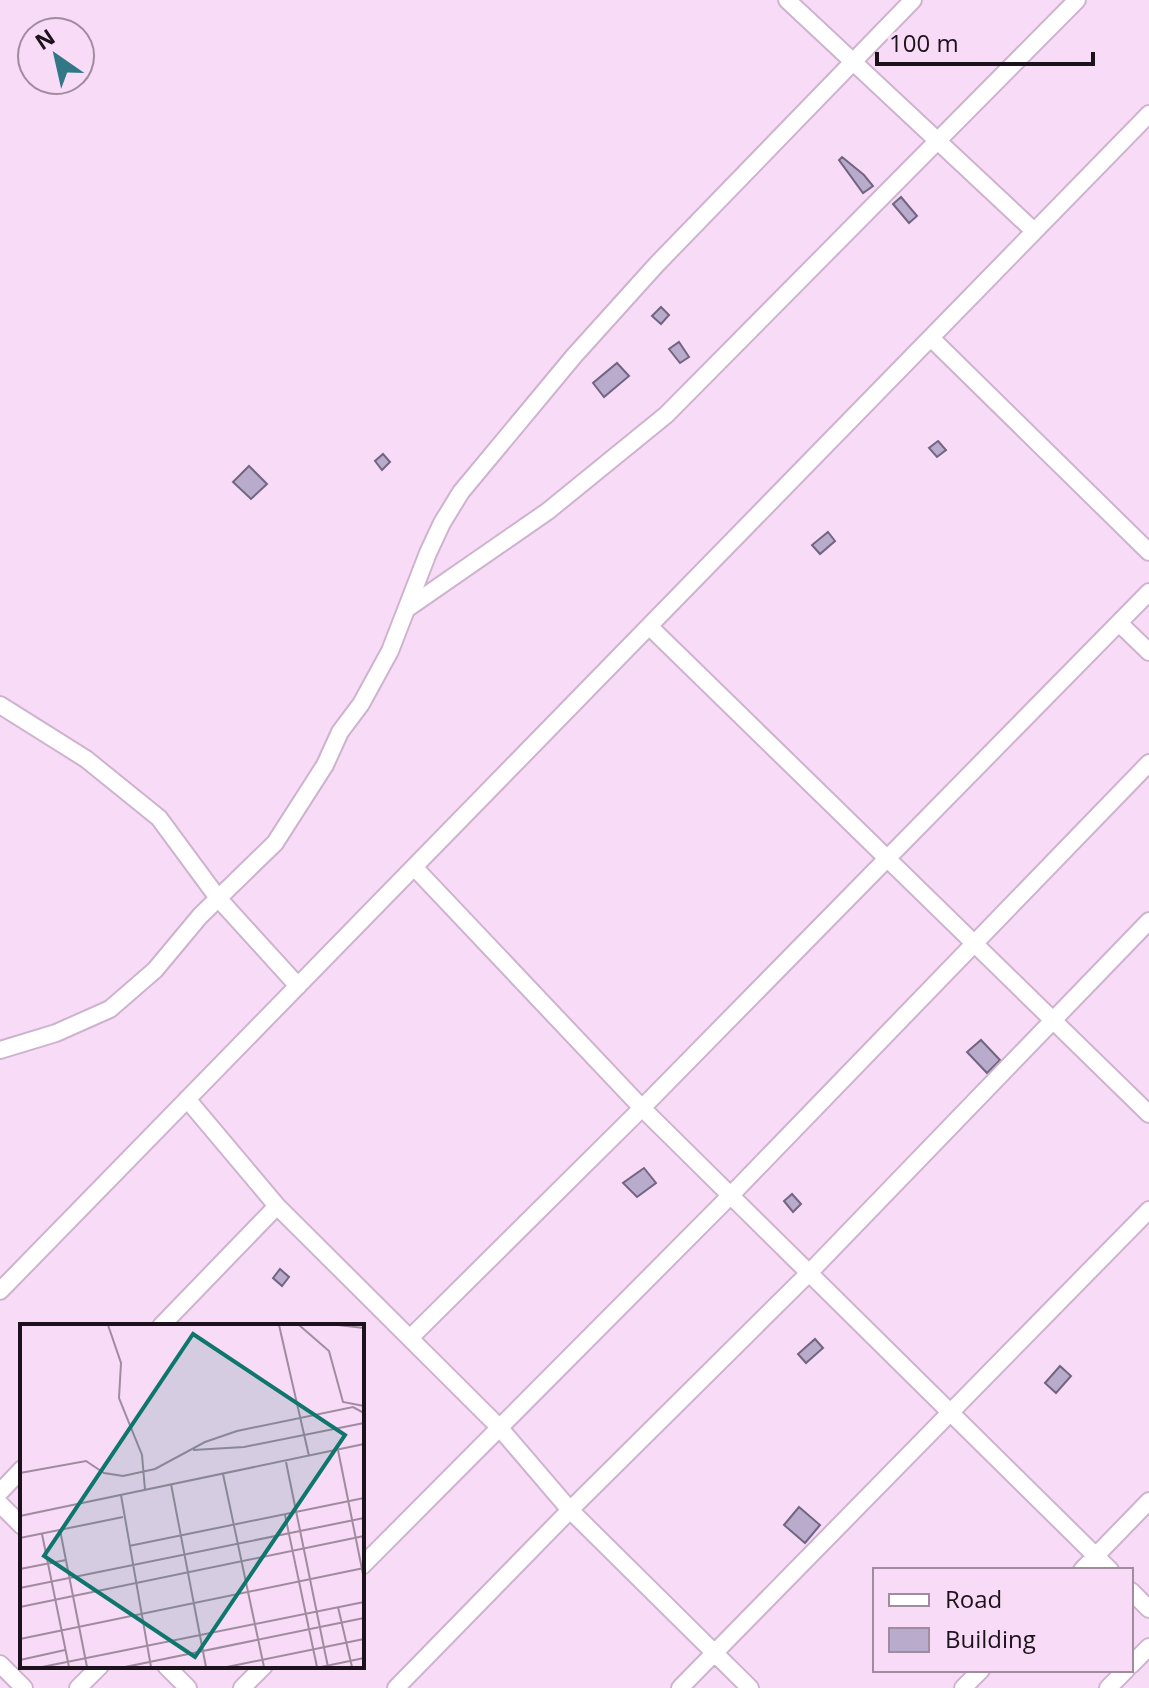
<svg xmlns="http://www.w3.org/2000/svg" width="1149" height="1688" font-family="'Open Sans',sans-serif">
<style>
.building{fill:#b9abcc;stroke:#716582;stroke-width:2}
.lines{fill:none;stroke-linecap:round;stroke-linejoin:round}
.minor-casing{stroke:#ceb3ce;stroke-width:20}
.minor{stroke:#fff;stroke-width:16}
.inset-road{fill:none;stroke:#a08b9f;stroke-width:2}
.view{fill:#0f766e;fill-opacity:0.15;stroke:#0f766e;stroke-width:4}
.inset-edge{fill:none;stroke:#1c121c;stroke-width:4}
</style>
<rect width="100%" height="100%" fill="#f8dbf7"/>
<path class="building" d="M 842,157 L 864,175 L 873,186 L 863,193 L 839,160 Z
M 901,197 L 917,216 L 909,223 L 893,204 Z
M 661,307 L 669,315 L 661,324 L 652,316 Z
M 679,342 L 689,357 L 680,363 L 669,349 Z
M 617,363 L 629,376 L 604,397 L 593,383 Z
M 938,441 L 946,450 L 937,457 L 929,448 Z
M 383,454 L 390,462 L 382,470 L 375,461 Z
M 249,466 L 267,484 L 251,499 L 233,482 Z
M 828,532 L 835,541 L 820,554 L 812,545 Z
M 981,1040 L 1000,1060 L 987,1073 L 967,1052 Z
M 644,1168 L 656,1183 L 637,1197 L 623,1183 Z
M 792,1194 L 801,1204 L 793,1212 L 784,1201 Z
M 280,1269 L 289,1277 L 282,1286 L 273,1278 Z
M 815,1339 L 823,1348 L 806,1363 L 798,1354 Z
M 1060,1366 L 1071,1376 L 1056,1393 L 1045,1383 Z
M 799,1507 L 820,1525 L 805,1543 L 784,1525 Z"/>
<g class="lines">
<defs>
<path id="minor" d="M 787,0 L 1034,231
M 931,338 L 1149,552
M 408,608 L 548,511 L 666,415 L 1077,0
M 1119,623 L 1149,652
M 650,627 L 1149,1114
M 0,705 L 86,759 L 159,818 L 218,898 L 298,986
M 414,867 L 642,1108 L 1110,1570
M 0,1050 L 56,1033 L 110,1009 L 155,970 L 200,916 L 275,843 L 325,765 L 340,732 L 361,704 L 390,651 L 428,553 L 442,523 L 461,492 L 574,356 L 657,264 L 913,0
M 187,1099 L 277,1206 L 499,1427 L 570,1510 L 750,1688
M 0,1291 L 1149,114
M 161,1326 L 277,1206
M 410,1338 L 642,1108 L 1149,592
M 0,1492 L 22,1469
M 0,1504 L 22,1526
M 362,1566 L 730,1196 L 1149,763
M 1082,1570 L 1149,1501
M 1131,1591 L 1149,1609
M 0,1664 L 24,1688
M 1131,1665 L 1149,1647
M 166,1666 L 188,1688
M 78,1688 L 100,1666
M 242,1688 L 264,1666
M 396,1688 L 570,1510 L 809,1273 L 1149,921
M 680,1688 L 1149,1210
M 963,1688 L 981,1670
M 1108,1688 L 1126,1670"/>
</defs>
<use href="#minor" class="minor-casing"/>
<use href="#minor" class="minor"/>
</g>
<g transform="translate(20 1324)">
<rect width="344" height="344" fill="#f8dbf7"/>
<path class="inset-road" d="M 88,1 L 101,39 L 99,74 L 122,131 L 125,166M 259,1 L 289,132M 279,1 L 309,27 L 323,78 L 344,82M 318,1 L 344,4M 173,126 L 224,123 L 344,99M 318,126 L 344,255M 266,138 L 308,343M 0,149 L 66,137 L 84,149 L 103,152 L 135,145 L 185,118 L 217,107 L 333,83 L 344,89M 203,150 L 244,343M 151,160 L 186,343M 101,171 L 131,343M 265,191 L 297,343M 0,192 L 344,120M 40,206 L 67,343M 22,210 L 49,343M 0,214 L 103,193M 109,222 L 344,174M 0,245 L 46,236M 0,264 L 344,194M 0,283 L 344,212M 318,283 L 332,343M 0,315 L 344,244M 0,336 L 45,326M 22,343 L 344,278M 105,343 L 344,294M 207,343 L 344,315M 301,343 L 344,334"/>
<path class="view" d="M 173,10 L 325,111 L 175,333 L 24,232 Z"/>
<rect width="344" height="344" class="inset-edge"/>
</g>
<rect x="873" y="1568" width="260" height="104" fill="#f8dbf7" stroke="#a08b9f" stroke-width="2"/>
<rect x="889" y="1594" width="40" height="12" fill="#ffffff" stroke="#a08b9f" stroke-width="2"/>
<text x="945" y="1608" font-size="24" fill="#1c121c">Road</text>
<rect x="889" y="1628" width="40" height="24" fill="#b9abcc" stroke="#a08b9f" stroke-width="2"/>
<text x="945" y="1648" font-size="24" fill="#1c121c">Building</text>
<g transform="translate(56 56) rotate(326)"><circle r="38" fill="#f8dbf7" stroke="#a08b9f" stroke-width="2"/>
<path d="M0-6L14 30L0 20L-14 30Z" fill="#327786"/>
<text y="-12" font-size="22" font-weight="bold" text-anchor="middle" fill="#1c121c">N</text>
</g>
<path d="M877 52v12h216v-12" fill="none" stroke="#1c121c" stroke-width="4"/>
<text x="889" y="52" font-size="24" fill="#1c121c" stroke="#f8dbf7" stroke-width="6" paint-order="stroke">100 m</text>
</svg>
